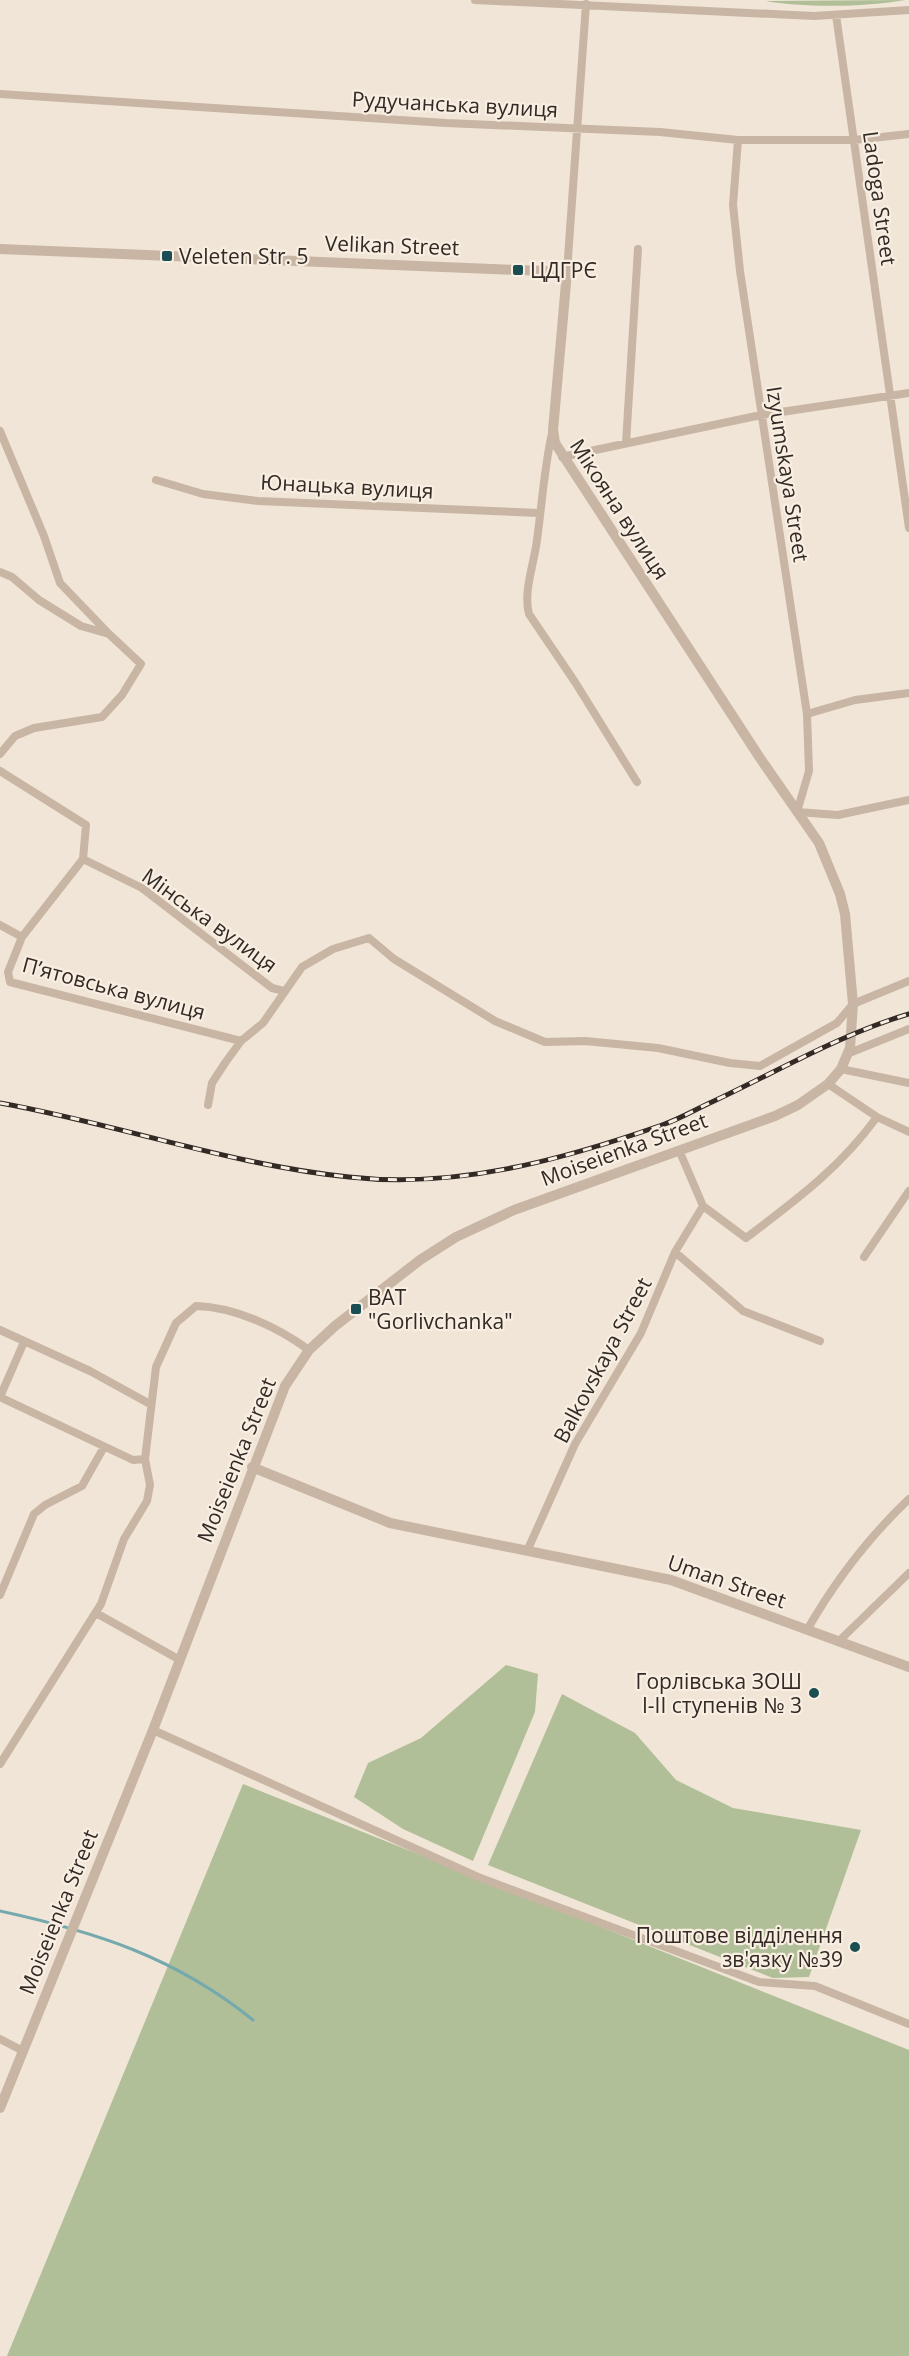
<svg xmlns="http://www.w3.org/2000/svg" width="909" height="2356" font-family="'Open Sans',sans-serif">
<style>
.green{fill:#b0bf97}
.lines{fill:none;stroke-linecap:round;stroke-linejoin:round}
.stream{stroke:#75a9ad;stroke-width:3}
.minor{stroke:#c8b5a3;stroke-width:8}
.tertiary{stroke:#c8b5a3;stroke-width:10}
.rail-casing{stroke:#332925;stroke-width:5}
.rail{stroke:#f8efe2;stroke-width:3;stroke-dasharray:9;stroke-linecap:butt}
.poi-dot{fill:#1b4e53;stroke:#f8efe2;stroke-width:2}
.labels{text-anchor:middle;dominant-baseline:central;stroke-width:4.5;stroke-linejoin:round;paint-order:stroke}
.street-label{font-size:21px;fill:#332925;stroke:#f8efe2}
.poi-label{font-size:21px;fill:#332925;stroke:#f8efe2;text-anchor:start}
</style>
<rect width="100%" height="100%" fill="#f0e5d6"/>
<path class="green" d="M 905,0 C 868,7 803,8 766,1 Z
M 506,1665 L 538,1674 L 535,1712 L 473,1861 L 403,1829 L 354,1797 L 368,1763 L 421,1738 Z
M 562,1694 L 635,1733 L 676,1780 L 733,1808 L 861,1830 L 809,1977 L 773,1978 L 488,1865 Z
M 243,1784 L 909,2050 L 909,2356 L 7,2356 Z"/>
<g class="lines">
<path class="stream" d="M 0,1911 C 96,1932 175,1957 253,2020"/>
<path class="minor" d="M 475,0 L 814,16 L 909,10
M 836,15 L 909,528
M 0,94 L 446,123 L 660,132 L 738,140 L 854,140 L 909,134
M 738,140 L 733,205 L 740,271 L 807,714 L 809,771 L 797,812 L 838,815 L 909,800
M 567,272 L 586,4
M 0,431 L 44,536 L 60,583 L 108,633
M 552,433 C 544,469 542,504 537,540 C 534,564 523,592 529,614 L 575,682 L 637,782
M 626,443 L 638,249
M 562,457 L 761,415 L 909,393
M 156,480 L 203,494 L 258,501 L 540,513
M 0,572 L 12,577 L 39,600 L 81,626 L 109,634 L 141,664 L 122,695 L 102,717 L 34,728 L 15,736 L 0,754
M 807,714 L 855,700 L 909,693
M 0,771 L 86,825 L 83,859 L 22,937 L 8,972 L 10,982 L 241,1041
M 83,859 L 142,888 L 272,988 L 284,991
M 0,925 L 22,937
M 847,1054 L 909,1029
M 841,1069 L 909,1083
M 828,1084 L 877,1117 L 909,1132
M 208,1105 L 212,1083 L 225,1063 L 241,1041 L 263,1023 L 302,967 L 333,949 L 369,938 L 394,959 L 495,1021 L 545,1042 L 585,1041 L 658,1048 L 730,1063 L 760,1066 L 837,1023 L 853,1004 L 909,981
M 679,1150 L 703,1206
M 675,1252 L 743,1311 L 820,1341
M 864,1257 L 909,1191
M 0,1330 L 90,1371 L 150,1404
M 0,1397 L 133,1460 L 145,1459
M 0,1397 L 24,1342
M 528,1549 L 575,1444 L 641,1333 L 675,1252 L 703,1206 L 746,1238 C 796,1200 839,1169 877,1117
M 0,1595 L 34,1514 L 45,1505 L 82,1486 L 104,1447
M 96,1613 L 180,1660
M 807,1630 C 834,1583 870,1536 909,1499
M 838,1642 L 909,1573
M 153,1730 L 478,1877 L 759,1982 L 815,1986 L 909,2024
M 0,1764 L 101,1604 L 124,1539 L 147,1501 L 150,1485 L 145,1459 L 156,1367 L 176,1323 L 196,1306 C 235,1307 277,1327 309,1350
M 0,2039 L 23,2051"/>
<path class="tertiary" d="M 0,249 L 567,272 L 553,430 L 555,443 L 760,758 L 819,843 L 840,894 L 845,914 L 853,1004 L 850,1048 L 841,1069 L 828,1084 L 798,1105 L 775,1116 L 514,1210 L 456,1237 L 420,1260 L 335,1326 L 309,1350 L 285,1386 L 153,1730 L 0,2108
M 252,1467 L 390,1523 L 671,1580 L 909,1667"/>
<defs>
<path id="rail" d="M 0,1103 C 117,1124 231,1165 349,1177 C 456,1189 562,1160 662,1125 C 680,1119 696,1109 714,1101 C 778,1071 841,1034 909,1014"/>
</defs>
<use href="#rail" class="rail-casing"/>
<use href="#rail" class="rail"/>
</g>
<g class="poi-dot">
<rect x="161" y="250" width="12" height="12" rx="3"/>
<rect x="512" y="264" width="12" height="12" rx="3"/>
<rect x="350" y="1303" width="12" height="12" rx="3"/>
<circle cx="814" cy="1693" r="6"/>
<circle cx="855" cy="1947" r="6"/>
</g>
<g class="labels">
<g class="street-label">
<text transform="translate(455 104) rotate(3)">Рудучанська вулиця</text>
<text transform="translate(880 198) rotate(82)">Ladoga Street</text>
<text transform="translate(392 245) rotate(2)">Velikan Street</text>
<text transform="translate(788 474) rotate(81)">Izyumskaya Street</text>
<text transform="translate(347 486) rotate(3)">Юнацька вулиця</text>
<text transform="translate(620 509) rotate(57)">Мікояна вулиця</text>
<text transform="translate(210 920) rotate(36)">Мінська вулиця</text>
<text transform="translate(114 988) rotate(15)">П’ятовська вулиця</text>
<text transform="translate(624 1149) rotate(-20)">Moiseienka Street</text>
<text transform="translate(602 1360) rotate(-62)">Balkovskaya Street</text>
<text transform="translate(236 1460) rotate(-68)">Moiseienka Street</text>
<text transform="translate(727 1581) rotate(19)">Uman Street</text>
<text transform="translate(58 1912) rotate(-68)">Moiseienka Street</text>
</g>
<g class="poi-label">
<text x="179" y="256">Veleten Str. 5</text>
<text x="530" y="270">ЦДГРЄ</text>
<text x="368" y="1297">BAT<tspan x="368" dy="24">"Gorlivchanka"</tspan></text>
<text x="802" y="1681" text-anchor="end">Горлівська ЗОШ<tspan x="802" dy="24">І-ІІ ступенів № 3</tspan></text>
<text x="843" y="1935" text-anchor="end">Поштове відділення<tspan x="843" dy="24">зв'язку №39</tspan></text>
</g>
</g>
</svg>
